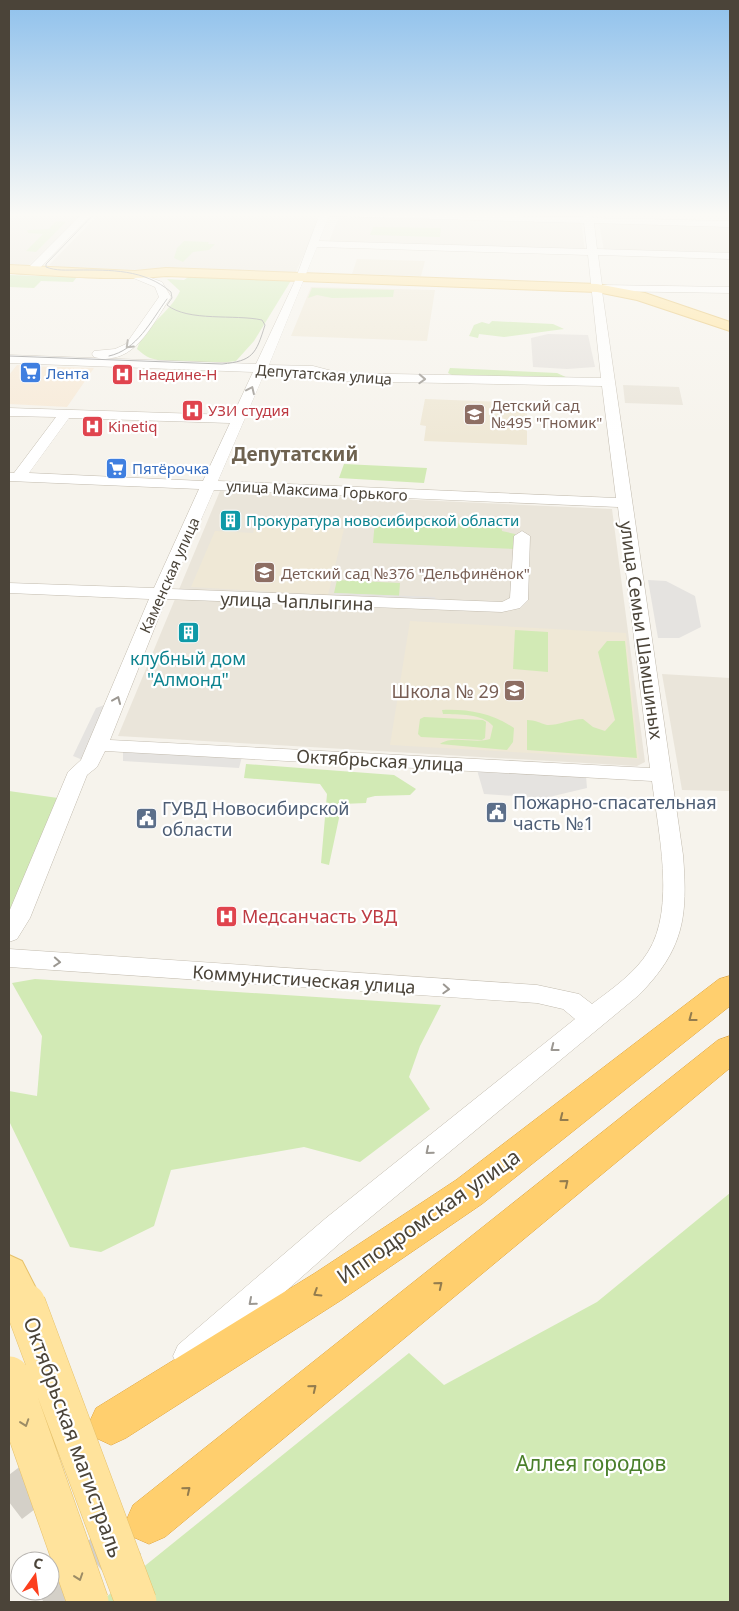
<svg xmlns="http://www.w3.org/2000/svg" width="739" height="1611" font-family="'Noto Sans',sans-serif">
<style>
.residential{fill:#eae5da}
.commercial{fill:#f7ead8}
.industrial{fill:#e6e2dd}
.education{fill:#efe8d6}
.green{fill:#d2eab5}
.parking{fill:#e5e3e0}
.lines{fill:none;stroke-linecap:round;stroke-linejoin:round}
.highway-tunnel{stroke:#d4d0c8;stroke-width:43;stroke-dasharray:43 22;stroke-linecap:butt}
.minor-casing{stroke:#c2bbae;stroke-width:1}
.major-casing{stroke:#e6c16a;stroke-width:2}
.highway-casing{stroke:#e0a43c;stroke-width:1}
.minor{fill:#fff;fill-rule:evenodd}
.major{fill:#ffe39c;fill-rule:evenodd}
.highway{fill:#ffcf6e;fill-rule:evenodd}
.tram{stroke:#9a9a9a;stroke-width:1}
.major-bridge-casing{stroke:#e6c16a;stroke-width:42;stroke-linecap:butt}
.major-bridge{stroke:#ffe39c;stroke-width:41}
.oneway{stroke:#9c9892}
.oneway2{stroke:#937c4e}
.oneway3{stroke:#9c8c66}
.labels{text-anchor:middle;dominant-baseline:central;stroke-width:4.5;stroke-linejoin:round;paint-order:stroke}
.far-shop-label{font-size:15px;fill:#366cbe;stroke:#fff;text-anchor:start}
.far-health-label{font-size:15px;fill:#be3a42;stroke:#fff;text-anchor:start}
.far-street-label{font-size:15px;fill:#4b4439;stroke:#fff}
.far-education-label{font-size:15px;fill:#785e54;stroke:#fff;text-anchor:start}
.far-culture-label{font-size:15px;fill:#0d838f;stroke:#fff;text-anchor:start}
.street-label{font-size:18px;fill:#4b4439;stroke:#fff}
.culture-label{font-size:18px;fill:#0d838f;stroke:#fff}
.education-label{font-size:18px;fill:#785e54;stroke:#fff;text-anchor:end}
.service-label{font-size:18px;fill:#4e5e75;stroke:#fff;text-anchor:start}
.health-label{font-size:18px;fill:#be3a42;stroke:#fff;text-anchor:start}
.far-district-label{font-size:19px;font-weight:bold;fill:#6e6250;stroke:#fff}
.near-street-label{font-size:21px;fill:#4b4439;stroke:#fff}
.near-park-label{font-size:21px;fill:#4a7f2a;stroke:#fff}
</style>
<rect width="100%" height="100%" fill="#f6f3ec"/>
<path class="residential" d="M 9,213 L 82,213 L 29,265 L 19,267 L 9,266 Z
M 100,213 L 267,213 L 322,214 L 295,274 L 161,268 L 150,270 L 59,268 L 49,265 Z
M 374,213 L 581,213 L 582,218 L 576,218 Z
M 340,214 L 581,221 L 585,251 L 328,244 Z
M 599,222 L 730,226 L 730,255 L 604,251 Z
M 623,385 L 679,387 L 683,405 L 625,403 Z
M 220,491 L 612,509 L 645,762 L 637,766 L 118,736 Z
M 662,674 L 730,678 L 730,791 L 682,790 Z"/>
<path class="commercial" d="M 17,365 L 26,366 L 94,368 L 67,407 L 9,404 L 9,375 Z"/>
<path class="industrial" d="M 548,334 L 588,335 L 595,367 L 567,369 L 533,367 L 531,338 Z"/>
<path class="education" d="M 357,259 L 425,261 L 421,276 L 352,274 Z
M 311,287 L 435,290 L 427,341 L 291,336 Z
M 425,399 L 527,403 L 527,445 L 424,441 L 426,426 L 420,425 Z
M 256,524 L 344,529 L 328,595 L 191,587 L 215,531 L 253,533 Z
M 410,621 L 626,633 L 639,759 L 390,745 Z"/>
<path class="green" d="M 56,221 L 66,222 L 36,252 L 26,251 L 43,234 L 28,233 L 27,230 L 49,229 Z
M 373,227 L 441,228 L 440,237 L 370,235 Z
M 184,241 L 209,242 L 208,244 L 215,244 L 209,250 L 193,252 L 183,262 L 174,258 L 177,248 Z
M 9,275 L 77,277 L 73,282 L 41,281 L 34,288 L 9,287 Z
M 190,276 L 292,279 L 254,341 L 236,361 C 213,364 171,365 150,358 C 145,356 141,352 137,349 C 145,325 170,313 180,291 L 167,279 L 184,280 Z
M 312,288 L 394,290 L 393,297 L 332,298 L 317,295 L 308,298 Z
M 492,321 L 553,324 L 564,329 L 504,337 L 479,334 L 478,338 L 469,336 L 474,325 L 482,322 L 489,324 Z
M 450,368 L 557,373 L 568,378 L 452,375 L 448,373 Z
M 344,464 L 427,468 L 424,483 L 339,478 Z
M 375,520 L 501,525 L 502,531 L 515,534 L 515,549 L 373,543 Z
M 337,580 L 400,583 L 399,596 L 334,593 Z
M 515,630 L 548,632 L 548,672 L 513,669 Z
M 607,641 L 625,641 L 637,758 L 527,750 L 527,720 C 535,720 540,723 547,725 C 555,726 572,719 583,719 L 593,727 L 605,731 L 615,720 L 598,652 Z
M 442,710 C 469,709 491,713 514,728 L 513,742 L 507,750 L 440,744 C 452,735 475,744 490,739 L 493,726 C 482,713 459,715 443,714 Z
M 424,717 L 483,720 L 486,722 L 485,738 L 482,740 L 421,737 L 418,734 L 420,719 Z
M 246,764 L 394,775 L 416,789 L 410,795 L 375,796 L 367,798 L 366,803 L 342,804 L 329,865 L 321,863 L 327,794 L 320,784 L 244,778 Z
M 9,791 L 58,798 L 23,900 L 9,911 Z
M 35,979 L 441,1005 L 420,1046 L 409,1077 L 430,1109 L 360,1162 L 304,1147 L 171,1170 L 154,1226 L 101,1252 L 70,1247 L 9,1121 L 9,1088 L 9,1091 L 37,1096 L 42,1036 L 12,983 Z
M 730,1193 L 730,1602 L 100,1602 L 409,1353 L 444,1385 L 597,1302 Z"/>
<path class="parking" d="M 648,580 L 666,581 L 695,596 L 701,627 L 679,638 L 658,638 Z
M 334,593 L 435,597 L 436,603 L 333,597 Z
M 116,701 L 90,763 L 73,756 L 96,708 Z
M 123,746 L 243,753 L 239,768 L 123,761 Z
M 477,770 L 586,776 L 587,788 L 545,798 L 484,794 Z"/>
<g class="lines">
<path class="highway-tunnel" d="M 9,1502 L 55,1467
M 44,1602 L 128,1537"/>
<defs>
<path id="minor" d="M 83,213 L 93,213 L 37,271 L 29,271 L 29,267 Z
M 312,213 L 584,217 L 584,213 L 592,213 L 593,218 L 730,221 L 730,227 L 594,223 L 597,249 L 730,253 L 730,259 L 598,255 L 602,285 L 730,287 L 730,293 L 602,291 L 683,855 C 688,917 684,949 639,995 L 348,1236 L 200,1367 L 189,1372 L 178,1367 L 173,1356 L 178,1345 L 326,1218 L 575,1019 L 563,1009 L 537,1003 L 9,967 L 9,949 L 537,985 L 579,994 L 592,1004 C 612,989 635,973 648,952 C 676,908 658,830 652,781 L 105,751 L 97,767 L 87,775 L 30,918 L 17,939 L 9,942 L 9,912 L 68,772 L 81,760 L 149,599 L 9,593 L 9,583 L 154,588 L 199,489 L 9,481 L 9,473 L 14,473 L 56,417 L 9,416 L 9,408 L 233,415 L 253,372 L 9,363 L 9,355 L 256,364 L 294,283 L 319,216 ZM 329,216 L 584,223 L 587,249 L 319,241 ZM 317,247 L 588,255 L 601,378 L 340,373 L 313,366 L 269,365 ZM 265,372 L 311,374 L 340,381 L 602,386 L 616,498 L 218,481 ZM 69,418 L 230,423 L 203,481 L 29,473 ZM 214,490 L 618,507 L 650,768 L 110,740 L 166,599 L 502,612 L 520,608 L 528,600 L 530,536 L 522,531 L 514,536 L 510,598 L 502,602 L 171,589 Z
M 135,272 L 162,282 L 171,297 C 151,325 135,367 94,357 L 92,354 L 94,351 L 115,349 L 126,344 L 159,297 L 155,287 L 131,277 L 130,275 Z"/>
<path id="major" d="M 9,265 L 135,271 L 166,268 L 597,284 L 645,293 L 730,322 L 730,331 L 637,300 L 597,292 L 166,276 C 114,281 61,276 9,273 Z
M 9,1255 L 22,1261 L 44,1304 L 39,1317 L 25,1322 L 11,1317 L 9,1312 Z"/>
<path id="highway" d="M 730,976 L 730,1006 L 482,1204 L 343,1299 L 126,1438 L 111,1445 L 96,1438 L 89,1423 L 96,1408 L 315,1273 L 456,1180 L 719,979 Z
M 730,1036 L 730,1068 L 165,1537 L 149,1544 L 133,1537 L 126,1521 L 133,1505 L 718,1040 Z"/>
</defs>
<use href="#minor" class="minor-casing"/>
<use href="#major" class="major-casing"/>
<use href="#highway" class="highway-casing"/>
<use href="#minor" class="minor"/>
<use href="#major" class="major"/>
<use href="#highway" class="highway"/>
<path class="tram" d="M 9,356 L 222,364 C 253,361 256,354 265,325 L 262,320 C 235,314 188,322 167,305 L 172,298 L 171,292 C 144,269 111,270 77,270 C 67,270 56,271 46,267 L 46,264 L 95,213
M 109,356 C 137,350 151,321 167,299"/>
<defs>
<path id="major-bridge" d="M 25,1304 L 136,1602
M 9,1377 L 88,1602"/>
</defs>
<use href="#major-bridge" class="major-bridge-casing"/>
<use href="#major-bridge" class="major-bridge"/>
</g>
<defs><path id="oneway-chevron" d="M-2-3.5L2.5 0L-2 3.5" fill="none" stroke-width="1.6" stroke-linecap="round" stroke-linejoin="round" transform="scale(1.25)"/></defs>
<g class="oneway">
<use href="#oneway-chevron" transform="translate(129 345) rotate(136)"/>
<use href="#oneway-chevron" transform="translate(422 379) rotate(2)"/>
<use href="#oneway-chevron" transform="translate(251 390) rotate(-65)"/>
<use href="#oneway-chevron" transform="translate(117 700) rotate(-67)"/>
<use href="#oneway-chevron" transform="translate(57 962) rotate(4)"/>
<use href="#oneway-chevron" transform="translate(446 989) rotate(3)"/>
<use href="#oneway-chevron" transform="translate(554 1048) rotate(142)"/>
<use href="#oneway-chevron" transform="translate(429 1151) rotate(140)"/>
<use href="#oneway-chevron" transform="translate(252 1302) rotate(139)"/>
</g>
<g class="oneway2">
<use href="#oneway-chevron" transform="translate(692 1018) rotate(143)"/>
<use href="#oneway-chevron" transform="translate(563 1118) rotate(142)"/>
<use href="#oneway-chevron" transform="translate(565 1183) rotate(-39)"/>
<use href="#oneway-chevron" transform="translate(439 1285) rotate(-39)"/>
<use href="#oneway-chevron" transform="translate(317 1293) rotate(148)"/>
<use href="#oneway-chevron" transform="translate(313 1388) rotate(-39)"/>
<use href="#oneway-chevron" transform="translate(187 1490) rotate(-39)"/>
</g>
<g class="oneway3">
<use href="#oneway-chevron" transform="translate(25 1423) rotate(71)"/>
<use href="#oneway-chevron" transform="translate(79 1577) rotate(71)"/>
</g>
<linearGradient id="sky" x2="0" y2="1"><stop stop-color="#8fc1ec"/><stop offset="0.49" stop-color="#fbfaf6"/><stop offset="1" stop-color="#fbfaf6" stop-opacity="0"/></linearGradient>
<rect width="739" height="438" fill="url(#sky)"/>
<defs>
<symbol id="supermarket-square" viewBox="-11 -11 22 22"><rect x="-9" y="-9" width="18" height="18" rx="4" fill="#3f7fe0" stroke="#fff"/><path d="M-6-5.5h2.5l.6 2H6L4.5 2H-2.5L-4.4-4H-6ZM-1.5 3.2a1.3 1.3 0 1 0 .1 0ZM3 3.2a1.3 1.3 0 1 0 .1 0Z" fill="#fff"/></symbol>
<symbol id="hospital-square" viewBox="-11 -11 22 22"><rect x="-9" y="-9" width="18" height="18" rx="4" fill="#e0444e" stroke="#fff"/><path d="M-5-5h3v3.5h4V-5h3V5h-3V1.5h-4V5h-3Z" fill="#fff"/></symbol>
<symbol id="school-square" viewBox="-11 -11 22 22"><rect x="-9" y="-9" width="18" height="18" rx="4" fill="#8d6e63" stroke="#fff"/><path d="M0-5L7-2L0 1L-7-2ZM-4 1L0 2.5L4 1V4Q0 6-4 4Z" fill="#fff"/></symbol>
<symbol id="building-square" viewBox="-11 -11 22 22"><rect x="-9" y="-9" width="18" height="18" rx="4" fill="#0f9aa8" stroke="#fff"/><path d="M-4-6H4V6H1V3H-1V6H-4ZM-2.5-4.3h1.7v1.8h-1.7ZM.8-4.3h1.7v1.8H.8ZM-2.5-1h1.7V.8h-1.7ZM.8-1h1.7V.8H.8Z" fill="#fff"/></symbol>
<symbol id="civic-square" viewBox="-11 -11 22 22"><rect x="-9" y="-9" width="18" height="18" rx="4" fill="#5c6f8a" stroke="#fff"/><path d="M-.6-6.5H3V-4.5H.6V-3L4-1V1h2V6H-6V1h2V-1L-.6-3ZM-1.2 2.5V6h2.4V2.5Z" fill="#fff"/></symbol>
</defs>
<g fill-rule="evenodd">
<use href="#supermarket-square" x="18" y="360" width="25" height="25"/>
<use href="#hospital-square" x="110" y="362" width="25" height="25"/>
<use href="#hospital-square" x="180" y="398" width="25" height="25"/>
<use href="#school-square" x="462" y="402" width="25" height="25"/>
<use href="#hospital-square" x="80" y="414" width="25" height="25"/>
<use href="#supermarket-square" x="104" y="456" width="25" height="25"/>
<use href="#building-square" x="218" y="508" width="25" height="25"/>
<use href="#school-square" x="252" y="560" width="25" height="25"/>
<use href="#building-square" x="176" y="620" width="25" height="25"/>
<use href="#school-square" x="502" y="678" width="25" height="25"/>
<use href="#civic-square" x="484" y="800" width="25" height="25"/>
<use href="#civic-square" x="134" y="806" width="25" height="25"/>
<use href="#hospital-square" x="214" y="904" width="25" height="25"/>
</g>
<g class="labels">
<g class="far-shop-label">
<text x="46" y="373">Лента</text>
<text x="132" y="468">Пятёрочка</text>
</g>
<g class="far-health-label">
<text x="138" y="374">Наедине-Н</text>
<text x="208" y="410">УЗИ студия</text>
<text x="108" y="426">Kinetiq</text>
</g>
<g class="far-street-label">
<text transform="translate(324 374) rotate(4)">Депутатская улица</text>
<text transform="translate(317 490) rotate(3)">улица Максима Горького</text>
<text transform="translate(169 575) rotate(-66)">Каменская улица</text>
</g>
<g class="far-education-label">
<text x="491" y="405">Детский сад<tspan x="491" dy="17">№495 "Гномик"</tspan></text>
<text x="281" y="573">Детский сад №376 "Дельфинёнок"</text>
</g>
<g class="far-culture-label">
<text x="246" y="520">Прокуратура новосибирской области</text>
</g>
<g class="street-label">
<text transform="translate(297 601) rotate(2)">улица Чаплыгина</text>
<text transform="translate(642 630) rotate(82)">улица Семьи Шамшиных</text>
<text transform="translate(380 760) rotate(3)">Октябрьская улица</text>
<text transform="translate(304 979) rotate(4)">Коммунистическая улица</text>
</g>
<g class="culture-label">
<text x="188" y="658">клубный дом<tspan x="188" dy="21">"Алмонд"</tspan></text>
</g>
<g class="education-label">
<text x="499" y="691">Школа № 29</text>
</g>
<g class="service-label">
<text x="513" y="802">Пожарно-спасательная<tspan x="513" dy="21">часть №1</tspan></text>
<text x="162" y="808">ГУВД Новосибирской<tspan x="162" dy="21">области</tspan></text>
</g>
<g class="health-label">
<text x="242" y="916">Медсанчасть УВД</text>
</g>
<g class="far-district-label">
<text x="295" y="454">Депутатский</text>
</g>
<g class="near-street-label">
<text transform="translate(428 1216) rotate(-35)">Ипподромская улица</text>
<text transform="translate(74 1437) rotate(70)">Октябрьская магистраль</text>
</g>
<g class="near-park-label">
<text x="591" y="1463">Аллея городов</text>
</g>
</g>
<rect width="739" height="1611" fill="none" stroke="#4b4439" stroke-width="20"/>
<g transform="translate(35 1576) rotate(14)"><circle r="24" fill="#ffffff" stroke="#b7b4b0"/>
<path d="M0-4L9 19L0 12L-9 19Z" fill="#fc3f1d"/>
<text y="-8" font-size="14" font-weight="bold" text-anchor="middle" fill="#4b4439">С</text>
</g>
</svg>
